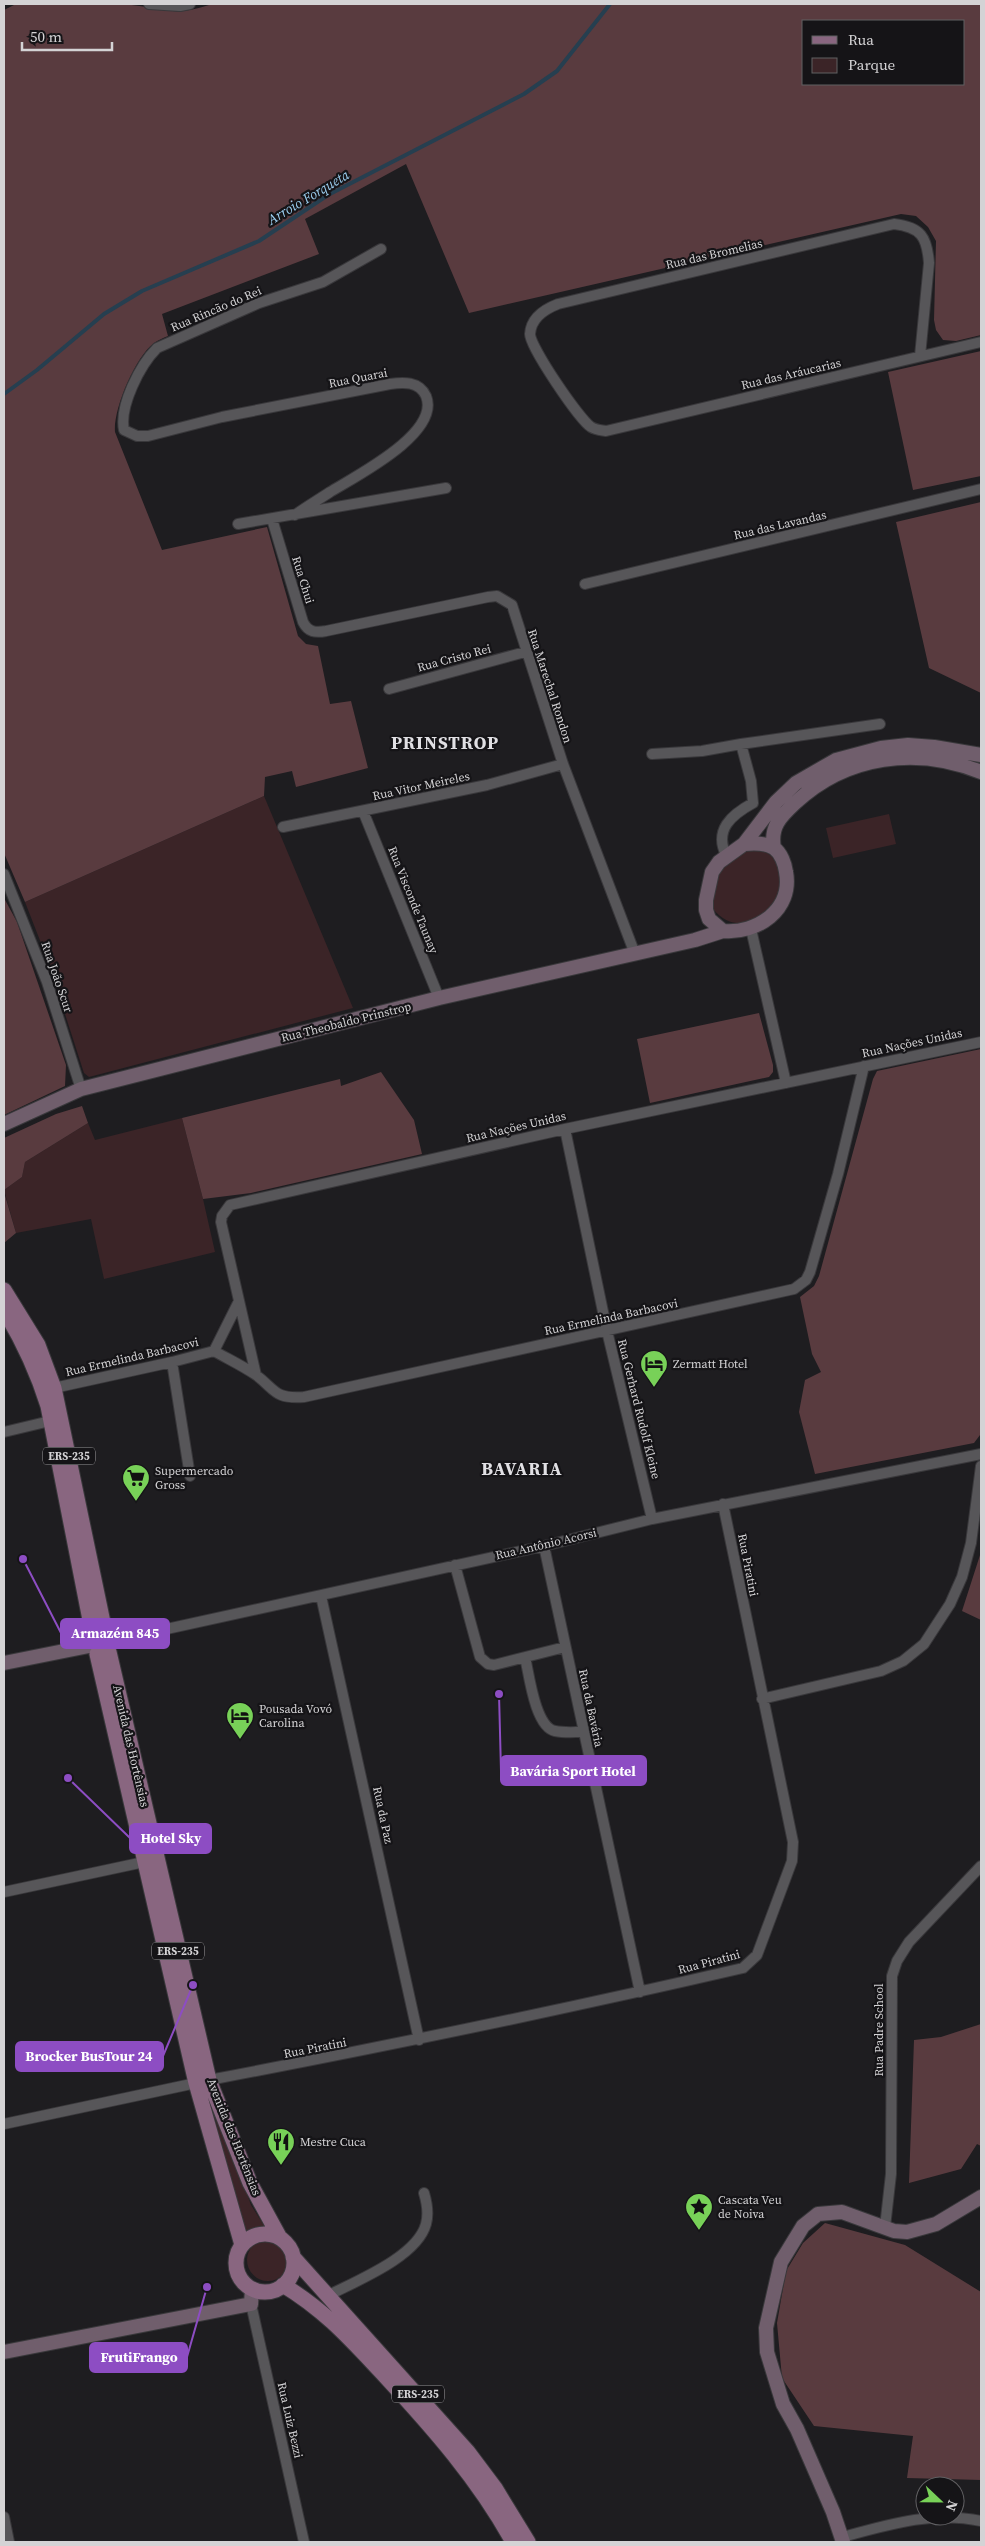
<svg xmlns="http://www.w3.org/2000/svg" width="985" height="2546" font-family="'Source Serif 4',serif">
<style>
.green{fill:#3b2427}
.forest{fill:#593b3f;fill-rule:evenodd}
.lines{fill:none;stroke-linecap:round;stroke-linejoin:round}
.stream{stroke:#263f50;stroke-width:4}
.street-casing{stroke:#39383b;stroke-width:12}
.secondary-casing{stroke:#39383b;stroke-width:16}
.primary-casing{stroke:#39383b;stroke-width:17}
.street{stroke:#575659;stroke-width:10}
.secondary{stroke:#705e6c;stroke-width:14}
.primary{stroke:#896680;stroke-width:15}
.labels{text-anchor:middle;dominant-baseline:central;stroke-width:4.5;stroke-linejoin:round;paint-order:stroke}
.shield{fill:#151417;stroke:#9b9a9c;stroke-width:1}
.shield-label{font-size:11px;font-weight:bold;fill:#d4d3d5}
.street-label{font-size:12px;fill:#d4d3d5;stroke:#151417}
.poi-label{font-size:12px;fill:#d4d3d5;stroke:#151417;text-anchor:start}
.water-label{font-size:14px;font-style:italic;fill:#9ccff1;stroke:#151417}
.district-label{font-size:18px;font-weight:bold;letter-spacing:1px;fill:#e1e0e4;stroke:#151417}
.leader{fill:none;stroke:#8d4dc3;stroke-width:2}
.callout-dot{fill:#8d4dc3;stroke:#151417;stroke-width:2}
.callout{fill:#8d4dc3;stroke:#8d4dc3;stroke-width:2}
.callout-label{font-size:14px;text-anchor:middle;font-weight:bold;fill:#fff}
</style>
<rect width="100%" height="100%" fill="#1e1d20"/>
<path class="green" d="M 264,796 L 353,1008 L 89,1077 L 84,1073 L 48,961 L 25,902 Z
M 889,814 L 896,844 L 833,858 L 826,828 Z
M 759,849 C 816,870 753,957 713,909 L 710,889 L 715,875 L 740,851 Z
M 182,1118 L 203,1199 L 215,1252 L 104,1279 L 91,1219 L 16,1233 L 4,1190 L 22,1177 L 25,1162 L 88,1123 L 95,1140 Z
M 215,2106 L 251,2205 L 265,2227 L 242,2234 L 225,2170 L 213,2107 Z
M247 2260a21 21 0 1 1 42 0a21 21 0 1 1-42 0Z"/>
<path class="forest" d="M 16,4 C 51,4 86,1 121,4 C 159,6 170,19 212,4 L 981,4 L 981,335 L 956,341 L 943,340 L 936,330 L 934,320 L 936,241 L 928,227 L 916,216 L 901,214 L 469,313 L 406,164 L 305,219 L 319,254 L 162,314 L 168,336 C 163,338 158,340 154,343 C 135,357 113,410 115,432 L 162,550 L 267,527 L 298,636 L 306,644 L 318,646 L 330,704 L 351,701 L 368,768 L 296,787 L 292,771 L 265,777 L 264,796 L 25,902 L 4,853 L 4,10 ZM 804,21 L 964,21 L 964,84 L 804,84 Z
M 981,351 L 981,476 L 913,490 L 888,372 Z
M 981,502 L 981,693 L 929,668 L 896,522 Z
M 4,898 L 17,922 L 66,1065 L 65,1086 L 4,1115 Z
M 759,1013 L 773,1065 L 773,1072 L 769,1077 L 650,1103 L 637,1039 Z
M 981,1049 L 980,1435 L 974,1443 L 815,1474 L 799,1412 L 805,1380 L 821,1372 L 812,1354 L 800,1297 L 814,1286 L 819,1276 L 873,1079 L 877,1071 Z
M 381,1072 L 414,1120 L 422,1154 L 251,1193 L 203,1199 L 182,1118 L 340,1079 L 341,1086 Z
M 82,1106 L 88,1123 L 25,1162 L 22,1177 L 4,1190 L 4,1138 L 56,1114 Z
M 4,1192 L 16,1233 L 4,1243 Z
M 981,1552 L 981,1620 L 962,1611 Z
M 981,2024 L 981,2146 L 977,2144 L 961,2169 L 909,2183 L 914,2040 L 941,2037 Z
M 825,2223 L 905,2245 L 981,2292 L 981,2480 L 907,2478 L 913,2436 L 814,2426 L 782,2378 L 777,2323 L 786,2271 L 803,2243 Z"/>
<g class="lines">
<path class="stream" d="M 4,394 L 37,370 L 104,314 L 142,291 L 259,241 L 328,195 L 524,94 L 557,71 L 610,4"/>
<defs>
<path id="street" d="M 149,4 L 180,6 L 190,4
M 920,356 L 929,263 C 927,237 921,227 894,224 L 558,304 C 545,309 531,318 530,334 C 530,347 579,419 591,427 C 596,430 600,430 606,431 L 981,342
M 295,515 C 306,507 318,500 330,492 C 356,476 441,433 426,396 C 419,381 403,382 390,384 L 222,417 L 148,436 L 137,436 L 124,430 C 119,406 140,365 157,348 L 259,303 L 323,282 L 381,249
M 272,519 L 303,622 C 308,632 315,633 326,631 L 488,597 L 497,596 L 512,605 L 563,764 L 635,954
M 238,524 L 446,488
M 585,584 L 981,489
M 389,689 L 525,652
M 652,754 L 702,751 L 741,744
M 363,811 L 439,998
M 283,827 L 487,785 L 563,764
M 726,855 C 714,830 731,815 753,803 L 751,781 L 741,744 L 880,724
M 4,874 L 47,982 L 81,1089
M 751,929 L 786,1083
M 565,1129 L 607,1331 L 652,1519
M 214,1351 C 228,1359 243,1366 256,1375 C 276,1390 274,1399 304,1397 L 794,1289 L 806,1280 L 810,1272 L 838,1174 L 864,1066
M 172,1362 L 190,1476
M 256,1375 L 221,1222 L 222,1216 L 230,1205 L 565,1129 L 981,1042
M 54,1388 L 172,1362 L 214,1351 L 239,1301
M 4,1432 L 50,1421
M 544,1546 L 640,1992
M 455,1565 L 480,1657 L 488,1664 L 494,1665 L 565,1647
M 321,1596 L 419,2040
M 112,1641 L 544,1546 L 652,1519 L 981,1454
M 525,1657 C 529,1674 535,1727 555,1731 C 564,1733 574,1732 583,1732
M 762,1699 L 881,1671 L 903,1661 L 924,1644 L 950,1604 L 962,1577 L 971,1543 L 981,1466
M 4,1892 L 144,1862
M 209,2080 C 388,2046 566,2009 743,1968 L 757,1955 L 792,1861 L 793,1842 L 723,1504
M 4,2124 L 196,2083
M 885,2227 L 891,2174 L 892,1976 L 897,1961 L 909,1942 L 981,1866
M 327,2296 C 356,2281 417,2257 426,2224 C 429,2213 427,2203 424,2193
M 251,2304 L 304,2542
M 4,2517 L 9,2542
M 843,2537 C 890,2524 933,2511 981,2521"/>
<path id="secondary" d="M 744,844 C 753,843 766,843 774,848 C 781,853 785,864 786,872 C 793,910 757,934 723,931 L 709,919 L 706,910 L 706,900 L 712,872 L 719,862 L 744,844 L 776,802 L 796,783 L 836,760 L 881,748 L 908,745 L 934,747 L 981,755
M 774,848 C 770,827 780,817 795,803 C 846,755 917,746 981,772
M 4,1124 L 81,1089 L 439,998 L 695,940 L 723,931
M 4,1663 L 89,1646
M 4,2352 L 251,2304 L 252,2289
M 843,2542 L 833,2512 L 797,2429 L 783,2404 L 767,2352 L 766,2328 L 781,2262 L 803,2226 L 818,2214 L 842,2212 L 894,2231 L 907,2232 L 936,2224 L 981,2197"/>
<path id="primary" d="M 4,1290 L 38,1345 L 54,1388 L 105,1632
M 4,1310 C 23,1341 37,1371 48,1406 L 93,1635
M 109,1652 L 209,2080 L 250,2183 L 280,2238
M 97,1654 L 196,2083 L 242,2245
M236 2263a29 29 0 1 1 58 0a29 29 0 1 1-58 0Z
M 293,2257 L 468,2452 L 495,2488 L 528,2542
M 283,2285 C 326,2311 351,2340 385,2376 C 433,2428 479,2480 513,2542"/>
</defs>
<use href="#street" class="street-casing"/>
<use href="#secondary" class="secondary-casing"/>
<use href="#primary" class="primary-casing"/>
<use href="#street" class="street"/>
<use href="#secondary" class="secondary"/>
<use href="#primary" class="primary"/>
</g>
<defs>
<symbol id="hotel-pin" viewBox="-11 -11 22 30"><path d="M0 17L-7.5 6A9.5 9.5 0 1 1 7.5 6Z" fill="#78d158" stroke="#151417"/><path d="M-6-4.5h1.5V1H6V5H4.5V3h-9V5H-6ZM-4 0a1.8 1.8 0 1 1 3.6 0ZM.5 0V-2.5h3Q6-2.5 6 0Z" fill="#111"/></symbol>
<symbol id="supermarket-pin" viewBox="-11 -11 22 30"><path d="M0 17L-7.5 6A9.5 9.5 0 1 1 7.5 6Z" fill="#78d158" stroke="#151417"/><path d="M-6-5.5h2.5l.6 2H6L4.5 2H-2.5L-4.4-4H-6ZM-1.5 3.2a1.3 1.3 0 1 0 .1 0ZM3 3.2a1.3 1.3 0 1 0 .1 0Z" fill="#111"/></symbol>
<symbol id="restaurant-pin" viewBox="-11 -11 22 30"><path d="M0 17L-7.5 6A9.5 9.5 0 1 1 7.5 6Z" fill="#78d158" stroke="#151417"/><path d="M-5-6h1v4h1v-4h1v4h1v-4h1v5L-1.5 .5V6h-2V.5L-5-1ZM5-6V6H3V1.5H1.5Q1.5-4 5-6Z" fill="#111"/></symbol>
<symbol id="sight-pin" viewBox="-11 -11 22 30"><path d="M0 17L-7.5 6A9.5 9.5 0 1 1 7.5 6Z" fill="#78d158" stroke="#151417"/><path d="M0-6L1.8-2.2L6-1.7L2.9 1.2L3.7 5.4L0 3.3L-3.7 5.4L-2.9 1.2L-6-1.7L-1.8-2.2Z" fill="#111"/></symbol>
</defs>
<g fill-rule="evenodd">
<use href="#hotel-pin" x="638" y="1348" width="32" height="43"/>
<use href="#supermarket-pin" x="120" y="1462" width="32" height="43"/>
<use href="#hotel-pin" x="224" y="1700" width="32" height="43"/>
<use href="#restaurant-pin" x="265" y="2126" width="32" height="43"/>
<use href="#sight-pin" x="683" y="2191" width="32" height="43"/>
</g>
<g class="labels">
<g class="shield">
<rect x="43" y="1447.5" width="52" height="17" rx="4"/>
<rect x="152" y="1942.5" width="52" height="17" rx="4"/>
<rect x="392" y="2385.5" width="52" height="17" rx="4"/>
</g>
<g class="shield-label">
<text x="69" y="1456">ERS-235</text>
<text x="178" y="1951">ERS-235</text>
<text x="418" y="2394">ERS-235</text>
</g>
<g class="street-label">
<text transform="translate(714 254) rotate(-13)">Rua das Bromelias</text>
<text transform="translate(216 309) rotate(-23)">Rua Rincão do Rei</text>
<text transform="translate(791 374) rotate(-13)">Rua das Aráucarias</text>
<text transform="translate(358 378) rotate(-11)">Rua Quarai</text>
<text transform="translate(780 525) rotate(-13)">Rua das Lavandas</text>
<text transform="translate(303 580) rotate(73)">Rua Chui</text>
<text transform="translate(454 658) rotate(-15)">Rua Cristo Rei</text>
<text transform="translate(550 686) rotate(72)">Rua Marechal Rondon</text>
<text transform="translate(421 786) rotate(-12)">Rua Vitor Meireles</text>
<text transform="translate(413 900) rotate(68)">Rua Visconde Taunay</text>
<text transform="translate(57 977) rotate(71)">Rua João Scur</text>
<text transform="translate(346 1022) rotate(-14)">Rua Theobaldo Prinstrop</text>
<text transform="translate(912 1043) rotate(-12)">Rua Nações Unidas</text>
<text transform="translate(516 1127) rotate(-13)">Rua Nações Unidas</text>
<text transform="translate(611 1317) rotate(-12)">Rua Ermelinda Barbacovi</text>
<text transform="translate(132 1357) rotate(-13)">Rua Ermelinda Barbacovi</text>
<text transform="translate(639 1409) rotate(76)">Rua Gerhard Rudolf Kleine</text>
<text transform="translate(546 1544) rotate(-13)">Rua Antônio Acorsi</text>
<text transform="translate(748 1565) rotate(79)">Rua Piratini</text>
<text transform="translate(591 1708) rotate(78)">Rua da Bavária</text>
<text transform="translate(131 1746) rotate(77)">Avenida das Hortênsias</text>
<text transform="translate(383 1815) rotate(78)">Rua da Paz</text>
<text transform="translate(709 1962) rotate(-15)">Rua Piratini</text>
<text transform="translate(879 2030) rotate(-90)">Rua Padre School</text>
<text transform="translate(315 2048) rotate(-11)">Rua Piratini</text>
<text transform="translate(234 2137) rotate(68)">Avenida das Hortênsias</text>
<text transform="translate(290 2420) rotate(77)">Rua Luiz Bezzi</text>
</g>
<g class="poi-label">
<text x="673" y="1364">Zermatt Hotel</text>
<text x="155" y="1471">Supermercado<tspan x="155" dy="14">Gross</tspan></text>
<text x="259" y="1709">Pousada Vovó<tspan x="259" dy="14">Carolina</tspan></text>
<text x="300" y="2142">Mestre Cuca</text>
<text x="718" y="2200">Cascata Veu<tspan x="718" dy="14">de Noiva</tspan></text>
</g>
<g class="water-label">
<text transform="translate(308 197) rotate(-31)">Arroio Forqueta</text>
</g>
<g class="district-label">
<text x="445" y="742">PRINSTROP</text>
<text x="522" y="1468">BAVARIA</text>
</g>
</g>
<path class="leader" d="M23 1559L61 1633M499 1694L501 1771M68 1778L130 1838M193 1985L163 2056M207 2287L187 2357"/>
<g class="callout-dot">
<circle cx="23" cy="1559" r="5"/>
<circle cx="499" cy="1694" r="5"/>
<circle cx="68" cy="1778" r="5"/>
<circle cx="193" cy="1985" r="5"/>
<circle cx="207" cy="2287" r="5"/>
</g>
<g class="callout">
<rect x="61" y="1619" width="108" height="29" rx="5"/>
<rect x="501" y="1756" width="145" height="29" rx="5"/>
<rect x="130" y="1824" width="81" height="29" rx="5"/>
<rect x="16" y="2042" width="147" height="29" rx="5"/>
<rect x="90" y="2343" width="97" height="29" rx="5"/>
</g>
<g class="callout-label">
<text x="115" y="1638">Armazém 845</text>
<text x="573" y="1776">Bavária Sport Hotel</text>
<text x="171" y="1843">Hotel Sky</text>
<text x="89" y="2061">Brocker BusTour 24</text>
<text x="139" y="2362">FrutiFrango</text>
</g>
<rect width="985" height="2546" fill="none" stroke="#d4d3d5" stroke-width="10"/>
<rect x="802" y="20" width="162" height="65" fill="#151417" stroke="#616063"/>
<rect x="812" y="36" width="25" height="8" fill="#896680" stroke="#616063"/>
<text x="848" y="45" font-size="15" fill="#d4d3d5">Rua</text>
<rect x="812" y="58" width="25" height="15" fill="#3b2427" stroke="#616063"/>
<text x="848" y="70" font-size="15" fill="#d4d3d5">Parque</text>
<g transform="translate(940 2501) rotate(112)"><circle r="24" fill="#151417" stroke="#616063"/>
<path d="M0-4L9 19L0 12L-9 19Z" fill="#78d158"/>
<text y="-8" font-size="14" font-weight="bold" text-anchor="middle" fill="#d4d3d5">N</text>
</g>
<path d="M22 42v8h90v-8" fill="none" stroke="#d4d3d5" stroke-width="2.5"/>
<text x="30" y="42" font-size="15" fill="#d4d3d5" stroke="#151417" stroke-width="4" paint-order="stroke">50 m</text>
</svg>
